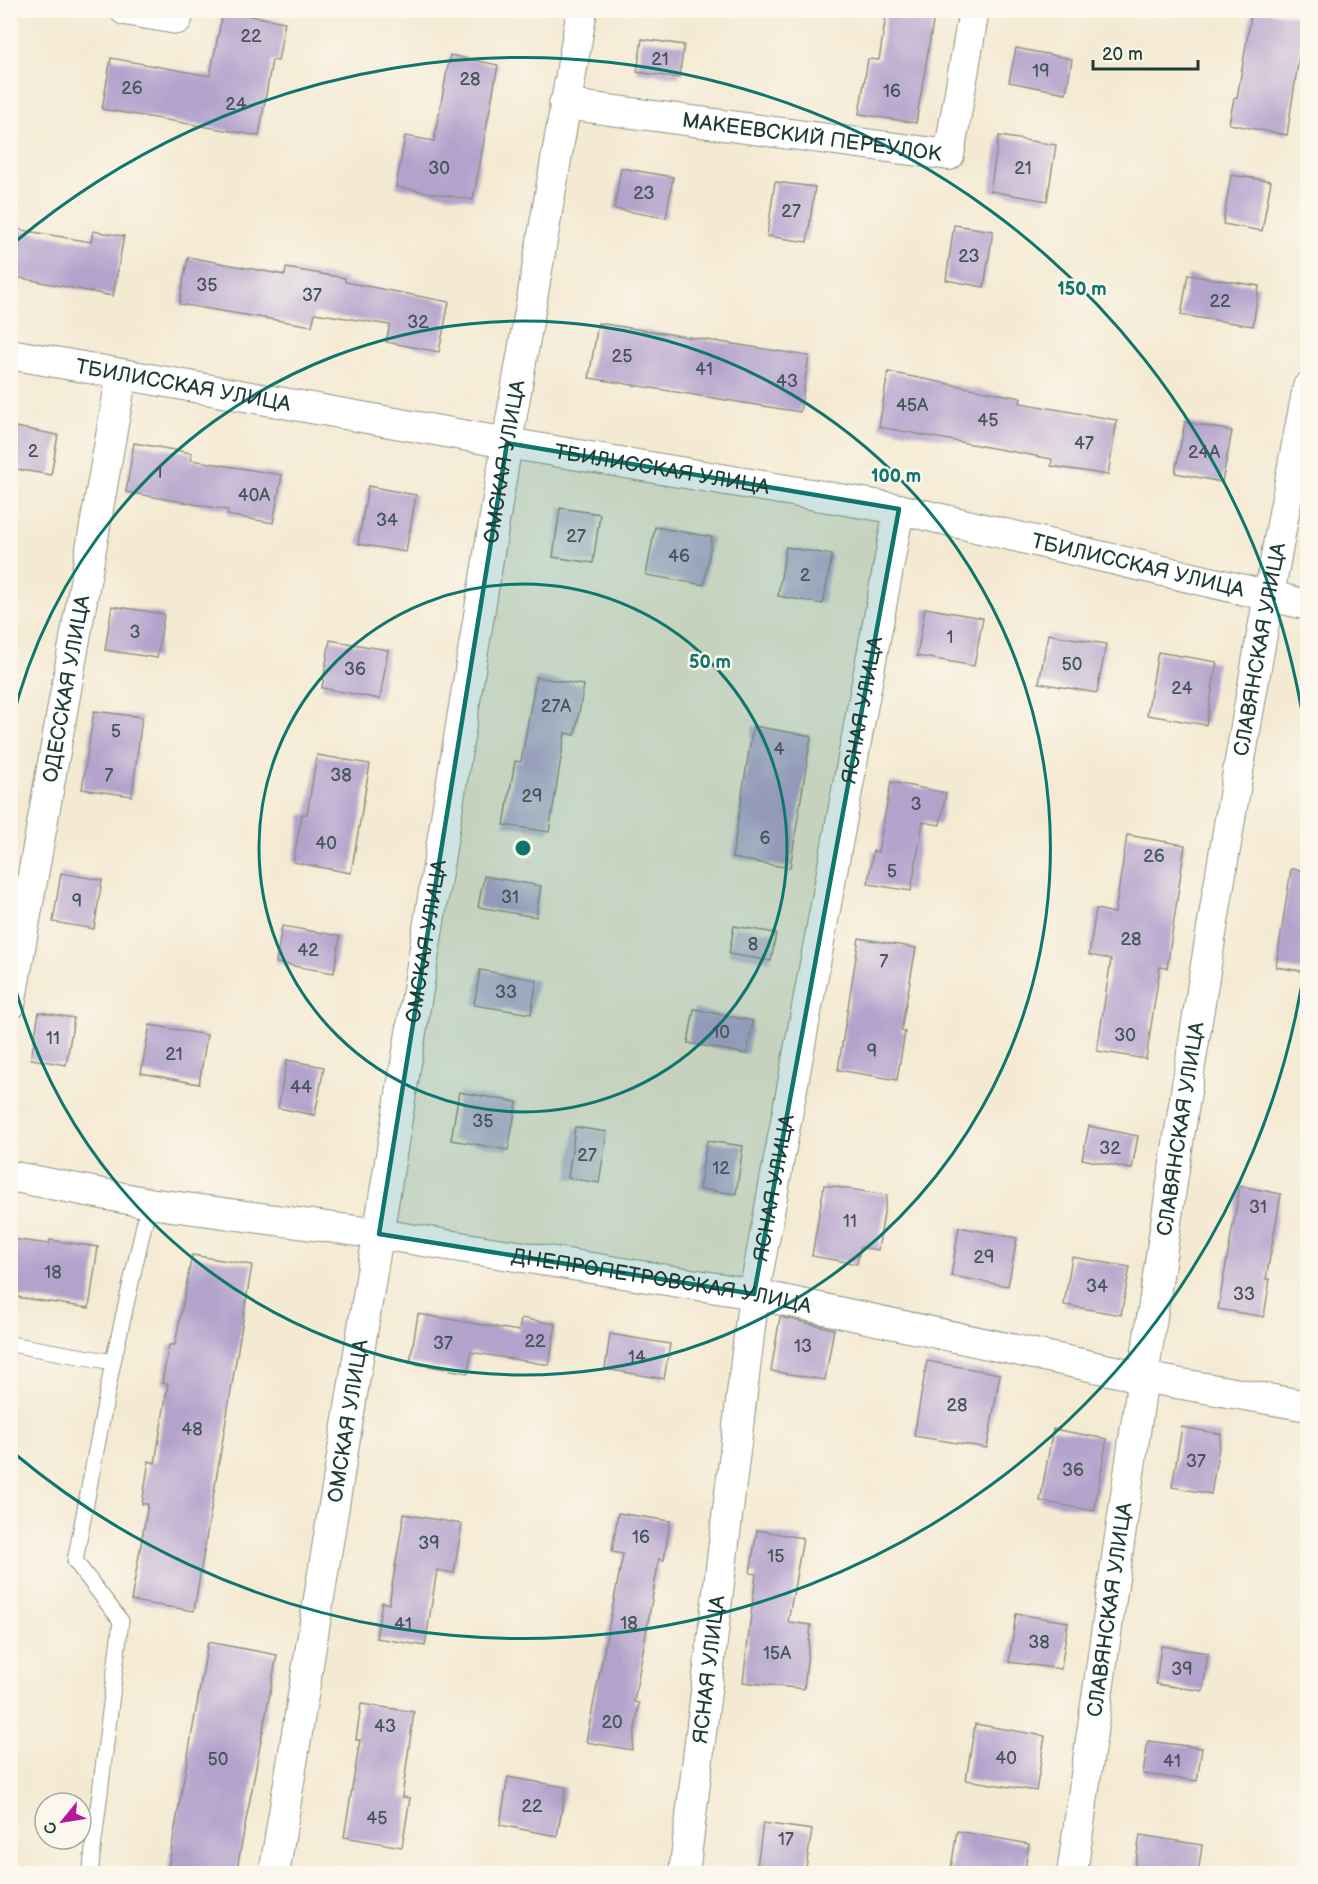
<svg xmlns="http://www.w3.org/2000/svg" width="1318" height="1884" font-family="'Balsamiq Sans',sans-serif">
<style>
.building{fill:#b3a2cc}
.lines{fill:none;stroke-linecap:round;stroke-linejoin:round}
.lane-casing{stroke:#8a9383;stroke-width:17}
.street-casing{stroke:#8a9383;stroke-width:32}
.lane{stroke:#fff;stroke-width:15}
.street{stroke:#fff;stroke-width:30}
.marked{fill:#0f766e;fill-opacity:0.2;stroke:#0f766e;stroke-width:4.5;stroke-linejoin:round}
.ring{fill:none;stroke:#0f766e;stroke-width:3}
.labels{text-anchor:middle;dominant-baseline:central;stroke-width:5;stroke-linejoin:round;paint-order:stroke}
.number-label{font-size:18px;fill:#44565a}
.street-label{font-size:21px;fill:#1f3d34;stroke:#fbf7ec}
.centre{fill:#0f766e;stroke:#fbf7ec;stroke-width:3}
.ring-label{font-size:18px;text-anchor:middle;font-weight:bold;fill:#0f766e;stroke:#fbf7ec;stroke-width:5;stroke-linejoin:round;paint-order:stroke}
</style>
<rect width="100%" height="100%" fill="#fbf7ec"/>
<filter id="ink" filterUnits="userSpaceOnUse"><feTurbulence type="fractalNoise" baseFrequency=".0167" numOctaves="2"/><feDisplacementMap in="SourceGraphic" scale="12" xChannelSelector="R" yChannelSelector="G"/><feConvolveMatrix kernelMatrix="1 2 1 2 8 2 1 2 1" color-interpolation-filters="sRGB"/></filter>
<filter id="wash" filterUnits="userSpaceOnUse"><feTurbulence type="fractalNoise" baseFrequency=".008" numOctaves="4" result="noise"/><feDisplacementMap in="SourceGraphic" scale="24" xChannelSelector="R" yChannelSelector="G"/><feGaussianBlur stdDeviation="1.35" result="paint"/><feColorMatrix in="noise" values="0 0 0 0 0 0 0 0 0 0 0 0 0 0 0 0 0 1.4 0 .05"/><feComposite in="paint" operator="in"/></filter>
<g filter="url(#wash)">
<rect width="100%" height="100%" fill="#f4e9d2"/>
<g id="blocks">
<path class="building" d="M 887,10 L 935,10 L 916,123 L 859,114 L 868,59 L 879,60 Z
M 1252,10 L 1305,17 L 1287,135 L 1229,124 L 1234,98 L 1237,98 Z
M 223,11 L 285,22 L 278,61 L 272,60 L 259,136 L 102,109 L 111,58 L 210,76 Z
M 642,39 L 684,45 L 679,78 L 637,72 Z
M 1016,48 L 1072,59 L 1066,93 L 1009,82 Z
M 450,55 L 498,65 L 473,200 L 396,187 L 405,136 L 434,141 Z
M 999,136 L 1056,145 L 1047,201 L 990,191 Z
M 621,168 L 673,177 L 666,218 L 614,209 Z
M 1231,175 L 1271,181 L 1262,231 L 1223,224 Z
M 775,182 L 815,187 L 807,242 L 767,236 Z
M 954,225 L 993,231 L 984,287 L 946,280 Z
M 10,228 L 91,242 L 93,231 L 124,236 L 113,296 L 10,276 Z
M 188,257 L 285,275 L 286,268 L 345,278 L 345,282 L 449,302 L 439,352 L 386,342 L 390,325 L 315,313 L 312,326 L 179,304 Z
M 1188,275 L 1259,286 L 1253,326 L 1181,315 Z
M 598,323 L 809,356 L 800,412 L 589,378 Z
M 888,372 L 1021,398 L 1020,403 L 1117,420 L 1108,475 L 1051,466 L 1052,459 L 879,427 Z
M 1185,422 L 1232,431 L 1222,482 L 1175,473 Z
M 10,426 L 58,435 L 51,475 L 10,468 Z
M 134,443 L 192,453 L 191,460 L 282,475 L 273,523 L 227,515 L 228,510 L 126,492 Z
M 368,486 L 416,495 L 406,552 L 358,544 Z
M 560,508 L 600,514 L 593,563 L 553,557 Z
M 655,527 L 712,537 L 704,585 L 646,575 Z
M 786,547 L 832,555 L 823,604 L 778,596 Z
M 112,606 L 164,614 L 157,658 L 105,650 Z
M 925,608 L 983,618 L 974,666 L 917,656 Z
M 1048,634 L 1106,644 L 1097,693 L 1039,683 Z
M 330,640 L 388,650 L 380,699 L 322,688 Z
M 1158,652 L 1217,662 L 1206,725 L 1147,715 Z
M 536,677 L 584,685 L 575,735 L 565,733 L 549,832 L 504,825 L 515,761 L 521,762 Z
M 94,711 L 142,717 L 132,796 L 82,789 Z
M 753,726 L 811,736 L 790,868 L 732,858 Z
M 317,755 L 370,764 L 351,873 L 293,862 L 302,814 L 307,814 Z
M 891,782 L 946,793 L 940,825 L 923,822 L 911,891 L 868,884 L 873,851 L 878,852 Z
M 1127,835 L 1185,845 L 1167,968 L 1160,967 L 1146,1059 L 1097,1051 L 1111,959 L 1089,955 L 1096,909 L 1115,913 Z
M 1291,869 L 1308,871 L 1308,972 L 1276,967 Z
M 61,873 L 102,880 L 94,929 L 53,922 Z
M 484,876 L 541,886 L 536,917 L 478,907 Z
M 282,926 L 340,936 L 334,973 L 276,963 Z
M 734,926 L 776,933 L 771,961 L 729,954 Z
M 859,938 L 916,948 L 901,1031 L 905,1032 L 897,1080 L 838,1070 Z
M 480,970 L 537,980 L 531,1014 L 474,1005 Z
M 694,1009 L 753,1021 L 747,1054 L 688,1043 Z
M 39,1012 L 74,1018 L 66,1065 L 31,1059 Z
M 150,1025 L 207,1035 L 199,1084 L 141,1073 Z
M 287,1060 L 324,1067 L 315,1115 L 278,1108 Z
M 459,1092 L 517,1102 L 508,1150 L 451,1140 Z
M 1089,1126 L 1138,1136 L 1132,1169 L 1082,1159 Z
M 575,1127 L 607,1132 L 599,1183 L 568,1178 Z
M 707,1141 L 743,1146 L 736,1194 L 699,1189 Z
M 824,1185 L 887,1195 L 878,1250 L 860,1247 L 857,1264 L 812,1256 Z
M 1240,1186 L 1281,1194 L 1266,1279 L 1270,1279 L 1264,1317 L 1218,1309 Z
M 959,1227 L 1017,1238 L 1008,1286 L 951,1276 Z
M 10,1239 L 49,1244 L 50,1240 L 98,1247 L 89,1308 L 10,1296 Z
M 192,1255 L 252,1265 L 194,1611 L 131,1601 L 148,1504 L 142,1504 L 149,1461 L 155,1463 L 168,1384 L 162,1383 L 169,1345 L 175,1345 Z
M 1072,1257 L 1130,1267 L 1121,1315 L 1064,1305 Z
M 418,1314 L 519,1331 L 521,1318 L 556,1324 L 549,1365 L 471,1352 L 468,1373 L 410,1363 Z
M 780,1317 L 834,1329 L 825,1380 L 771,1371 Z
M 610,1334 L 670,1344 L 664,1379 L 605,1369 Z
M 927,1361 L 1000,1374 L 987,1448 L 914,1436 Z
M 1182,1427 L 1221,1434 L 1211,1494 L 1172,1487 Z
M 1053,1429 L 1107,1439 L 1094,1511 L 1040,1501 Z
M 618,1513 L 670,1521 L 664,1560 L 659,1559 L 634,1702 L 639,1703 L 632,1750 L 586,1742 L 623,1554 L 612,1552 Z
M 404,1514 L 462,1524 L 454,1573 L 437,1570 L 425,1646 L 376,1638 L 382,1602 L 389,1604 Z
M 757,1530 L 803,1538 L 788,1622 L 811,1625 L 804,1689 L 743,1682 L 756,1574 L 750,1573 Z
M 1016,1614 L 1068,1622 L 1061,1669 L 1009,1662 Z
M 208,1642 L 277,1655 L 236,1874 L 167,1874 Z
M 1161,1646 L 1208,1653 L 1203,1691 L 1156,1684 Z
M 361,1704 L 414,1712 L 402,1797 L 410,1798 L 402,1847 L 344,1837 L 360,1740 L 356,1740 Z
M 975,1724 L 1045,1736 L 1036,1791 L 966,1780 Z
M 1148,1741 L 1202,1748 L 1197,1781 L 1143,1774 Z
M 508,1777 L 566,1787 L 557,1836 L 500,1825 Z
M 763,1823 L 812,1830 L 805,1874 L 756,1874 Z
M 957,1831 L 1029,1844 L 1024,1874 L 950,1874 Z
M 1140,1835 L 1202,1845 L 1198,1874 L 1177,1874 L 1135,1867 Z"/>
</g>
</g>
<g filter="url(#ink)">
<use href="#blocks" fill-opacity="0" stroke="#8a9383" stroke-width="1.5"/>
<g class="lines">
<defs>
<path id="lane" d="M 10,1344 L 113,1362
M 90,1874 L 121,1621 L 75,1561 L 113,1362 L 149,1203"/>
<g id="street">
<path d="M 125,10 L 177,19 L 179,10"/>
<path id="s1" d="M 564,104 L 949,155 L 974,10"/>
<path id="s2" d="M 10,354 L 507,443 L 899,509 L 1308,605"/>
<path id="s3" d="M 10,1005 L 122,374"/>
<path id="s4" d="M 10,1176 L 149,1203 L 379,1234 L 754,1294 L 1142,1377 L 1308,1406"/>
<path id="s5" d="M 274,1874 L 507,443 L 582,10"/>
<path id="s6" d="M 684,1874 L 754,1294 L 899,509"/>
<path id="s7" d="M 1072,1874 C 1142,1377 1212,879 1308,387"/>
</g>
</defs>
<use href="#lane" class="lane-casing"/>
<use href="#street" class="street-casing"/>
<use href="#lane" class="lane"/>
<use href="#street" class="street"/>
</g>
</g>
<path class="marked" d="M 507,443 L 899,509 L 754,1294 L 379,1234 Z"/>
<g class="ring">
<circle cx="523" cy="848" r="264"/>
<path d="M11 725A527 527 0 1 1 11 971"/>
<path d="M1307 951A791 791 0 0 1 15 1454M15 242A791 791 0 0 1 1307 745"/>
</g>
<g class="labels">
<g class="number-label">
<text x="251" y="36">22</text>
<text x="660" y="59">21</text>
<text x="1041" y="71">19</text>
<text x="470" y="79">28</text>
<text x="132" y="88">26</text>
<text x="892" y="91">16</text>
<text x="236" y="104">24</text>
<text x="439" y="168">30</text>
<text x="1023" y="168">21</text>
<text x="644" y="193">23</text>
<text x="791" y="211">27</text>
<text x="969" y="256">23</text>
<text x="207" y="285">35</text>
<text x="312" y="295">37</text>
<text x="1220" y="301">22</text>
<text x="418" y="322">32</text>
<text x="622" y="356">25</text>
<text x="704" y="369">41</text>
<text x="787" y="381">43</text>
<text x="912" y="405">45А</text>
<text x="988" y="420">45</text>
<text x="1084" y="443">47</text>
<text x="33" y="451">2</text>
<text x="1204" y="452">24А</text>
<text x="159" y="472">1</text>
<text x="254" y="495">40А</text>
<text x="387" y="520">34</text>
<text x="576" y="536">27</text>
<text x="679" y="556">46</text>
<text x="805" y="575">2</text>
<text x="135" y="632">3</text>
<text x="950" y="637">1</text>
<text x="1072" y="664">50</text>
<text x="355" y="669">36</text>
<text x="1182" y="688">24</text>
<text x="556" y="706">27А</text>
<text x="116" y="731">5</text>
<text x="779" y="749">4</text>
<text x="109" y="775">7</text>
<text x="341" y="775">38</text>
<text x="532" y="796">29</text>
<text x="916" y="804">3</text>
<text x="765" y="838">6</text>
<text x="326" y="843">40</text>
<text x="1154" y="856">26</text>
<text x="892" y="871">5</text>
<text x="510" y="897">31</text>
<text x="77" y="901">9</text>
<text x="1131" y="939">28</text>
<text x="753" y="944">8</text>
<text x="308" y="950">42</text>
<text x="884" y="961">7</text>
<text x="506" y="992">33</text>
<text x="721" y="1032">10</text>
<text x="1125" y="1035">30</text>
<text x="53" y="1038">11</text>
<text x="872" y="1051">9</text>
<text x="174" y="1054">21</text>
<text x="301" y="1087">44</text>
<text x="483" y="1121">35</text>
<text x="1110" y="1148">32</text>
<text x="587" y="1155">27</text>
<text x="721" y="1168">12</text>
<text x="1258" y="1207">31</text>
<text x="850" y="1221">11</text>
<text x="984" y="1257">29</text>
<text x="53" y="1272">18</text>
<text x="1097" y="1286">34</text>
<text x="1244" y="1294">33</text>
<text x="535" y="1341">22</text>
<text x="443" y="1343">37</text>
<text x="803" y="1346">13</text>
<text x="637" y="1357">14</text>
<text x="957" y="1405">28</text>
<text x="192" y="1429">48</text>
<text x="1196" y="1461">37</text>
<text x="1073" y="1470">36</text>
<text x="641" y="1537">16</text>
<text x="429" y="1543">39</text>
<text x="776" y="1556">15</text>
<text x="629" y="1623">18</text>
<text x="403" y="1624">41</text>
<text x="1039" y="1642">38</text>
<text x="777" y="1653">15А</text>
<text x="1182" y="1669">39</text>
<text x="612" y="1722">20</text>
<text x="385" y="1726">43</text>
<text x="1006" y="1758">40</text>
<text x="218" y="1759">50</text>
<text x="1172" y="1761">41</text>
<text x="532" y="1806">22</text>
<text x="377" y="1818">45</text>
<text x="786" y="1839">17</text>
</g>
<g class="street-label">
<text stroke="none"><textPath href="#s1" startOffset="250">МАКЕЕВСКИЙ ПЕРЕУЛОК</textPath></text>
<text stroke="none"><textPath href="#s2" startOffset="176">ТБИЛИССКАЯ УЛИЦА</textPath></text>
<text stroke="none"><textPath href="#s5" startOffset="1431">ОМСКАЯ УЛИЦА</textPath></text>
<text stroke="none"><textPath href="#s2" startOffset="662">ТБИЛИССКАЯ УЛИЦА</textPath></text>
<text stroke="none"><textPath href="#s2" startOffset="1148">ТБИЛИССКАЯ УЛИЦА</textPath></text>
<text stroke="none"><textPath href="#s7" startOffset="1239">СЛАВЯНСКАЯ УЛИЦА</textPath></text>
<text stroke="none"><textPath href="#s3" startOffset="321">ОДЕССКАЯ УЛИЦА</textPath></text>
<text stroke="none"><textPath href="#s6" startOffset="1178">ЯСНАЯ УЛИЦА</textPath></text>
<text stroke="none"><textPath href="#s5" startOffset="945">ОМСКАЯ УЛИЦА</textPath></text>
<text stroke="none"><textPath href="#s7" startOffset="753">СЛАВЯНСКАЯ УЛИЦА</textPath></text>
<text stroke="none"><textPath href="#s6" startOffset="692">ЯСНАЯ УЛИЦА</textPath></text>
<text stroke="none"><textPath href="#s4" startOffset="660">ДНЕПРОПЕТРОВСКАЯ УЛИЦА</textPath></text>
<text stroke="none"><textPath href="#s5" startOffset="459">ОМСКАЯ УЛИЦА</textPath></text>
<text stroke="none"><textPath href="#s7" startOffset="267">СЛАВЯНСКАЯ УЛИЦА</textPath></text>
<text stroke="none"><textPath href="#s6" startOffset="206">ЯСНАЯ УЛИЦА</textPath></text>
</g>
</g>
<circle cx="523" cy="848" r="9" class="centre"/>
<g class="ring-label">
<text x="1082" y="295">150 m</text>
<text x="896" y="482">100 m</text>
<text x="710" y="668">50 m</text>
</g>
<rect width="1318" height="1884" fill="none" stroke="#fbf7ec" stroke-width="36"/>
<g transform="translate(63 1821) rotate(240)"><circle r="28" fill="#fbf7ec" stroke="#a3ada2" stroke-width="1.5"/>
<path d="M0-4.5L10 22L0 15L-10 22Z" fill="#b5179e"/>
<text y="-9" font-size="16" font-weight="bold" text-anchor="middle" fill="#1f3d34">С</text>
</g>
<path d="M1093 60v9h105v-9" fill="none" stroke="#1f3d34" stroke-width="3"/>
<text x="1102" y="60" font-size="18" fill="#1f3d34" stroke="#fbf7ec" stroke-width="4.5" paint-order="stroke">20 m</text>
</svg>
